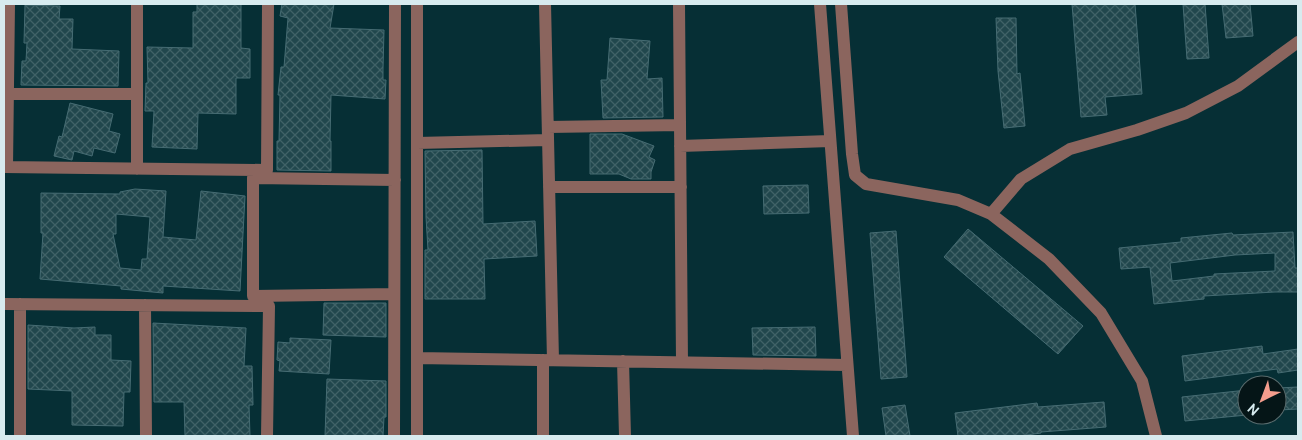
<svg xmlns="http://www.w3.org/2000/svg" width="1302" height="440" font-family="Cabin,sans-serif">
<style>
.building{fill:url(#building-cross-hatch);stroke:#466c73;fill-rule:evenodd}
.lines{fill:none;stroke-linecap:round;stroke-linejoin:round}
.minor{stroke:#8b655e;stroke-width:12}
</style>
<defs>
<pattern id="building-cross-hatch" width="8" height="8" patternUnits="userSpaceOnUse" patternTransform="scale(1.25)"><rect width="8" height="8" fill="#21474d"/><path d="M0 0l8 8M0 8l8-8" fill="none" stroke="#406267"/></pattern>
</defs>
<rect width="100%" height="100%" fill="#062f35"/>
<path class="building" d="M 197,4 L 241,4 L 241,48 L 250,49 L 250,78 L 236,78 L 236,114 L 198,113 L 197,149 L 152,147 L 154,111 L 145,111 L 146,83 L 148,83 L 147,47 L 193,48 L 193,12 L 197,12 Z
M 282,4 L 334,4 L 330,28 L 384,30 L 383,69 L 383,80 L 386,80 L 385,99 L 331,95 L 330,141 L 331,141 L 331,171 L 277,170 L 277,141 L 279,141 L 280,95 L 278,95 L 281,67 L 284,67 L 288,18 L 280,16 Z
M 1072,4 L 1135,4 L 1142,94 L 1105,97 L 1107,115 L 1081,117 Z
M 1183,4 L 1205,4 L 1209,58 L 1187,59 Z
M 1222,4 L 1250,4 L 1253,36 L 1226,38 Z
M 25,5 L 60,6 L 59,19 L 73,19 L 72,49 L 119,51 L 118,86 L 21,85 L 22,61 L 26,61 L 27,43 L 24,43 Z
M 996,18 L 1016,18 L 1017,74 L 1020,73 L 1025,126 L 1004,128 L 998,71 Z
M 610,38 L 650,41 L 647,79 L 662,78 L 663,117 L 603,118 L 601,80 L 607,80 Z
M 70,103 L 113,114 L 109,131 L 120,134 L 115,153 L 94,148 L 92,156 L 74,151 L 72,160 L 54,156 L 59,136 L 62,137 Z
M 590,134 L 622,134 L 654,146 L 649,157 L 655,160 L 651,172 L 651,179 L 631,179 L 619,174 L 590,174 Z
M 482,150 L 483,224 L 535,221 L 537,256 L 484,259 L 485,299 L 425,299 L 425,250 L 428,250 L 426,217 L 425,151 Z
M 808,185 L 809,213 L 764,214 L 763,186 Z
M 135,189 L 166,191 L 163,237 L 196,240 L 201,191 L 245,196 L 240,291 L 163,286 L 163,293 L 121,289 L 121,286 L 40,279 L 43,233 L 41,233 L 41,193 L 120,194 L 120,192 ZM 116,214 L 150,217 L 147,259 L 142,259 L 141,270 L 120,268 L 113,234 L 116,234 Z
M 968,229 L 1083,326 L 1058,354 L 944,257 Z
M 896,231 L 907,377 L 881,379 L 870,233 Z
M 1293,232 L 1295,268 L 1298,268 L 1298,292 L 1275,292 L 1204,296 L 1204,299 L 1154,304 L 1150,267 L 1121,269 L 1119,248 L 1181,242 L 1181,238 L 1232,233 L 1233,235 ZM 1275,253 L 1275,271 L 1214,274 L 1214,276 L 1172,281 L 1170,263 L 1235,255 Z
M 324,303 L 386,303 L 386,337 L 323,335 Z
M 153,323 L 246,328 L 244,366 L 252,366 L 253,405 L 249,405 L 250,436 L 185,436 L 184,402 L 154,402 Z
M 28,325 L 74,328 L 95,327 L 95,335 L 111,335 L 111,360 L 131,361 L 130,392 L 124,392 L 123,426 L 72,425 L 72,391 L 28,389 Z
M 815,327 L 816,356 L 753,355 L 752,328 Z
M 290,338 L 331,340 L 329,374 L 279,371 L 280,361 L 277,360 L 278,342 L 290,343 Z
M 1262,346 L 1263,354 L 1298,349 L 1298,370 L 1278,373 L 1277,369 L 1185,381 L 1182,356 Z
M 327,379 L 386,381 L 386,417 L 384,417 L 383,436 L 325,436 Z
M 1298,387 L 1298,409 L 1279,410 L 1278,388 Z
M 1247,390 L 1247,415 L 1185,421 L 1182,397 Z
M 1104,402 L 1106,427 L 1041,432 L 1041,433 L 1020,436 L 958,436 L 955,413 L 1037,403 L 1038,407 Z
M 905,405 L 910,436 L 886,436 L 882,408 Z"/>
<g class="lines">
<path class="minor" d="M 545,4 L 553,360
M 679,4 L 682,362
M 820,4 L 853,436
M 841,4 L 852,154 L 855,175 L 866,184 L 958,200 L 991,214 L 1049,259 L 1101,313 L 1142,381 L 1156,436
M 8,94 L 137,94
M 548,127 L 680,125
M 417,143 L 548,140
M 680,146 L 830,141
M 4,167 L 266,170
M 7,167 L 9,4
M 137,169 L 137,4
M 255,178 L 395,180
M 549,187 L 681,187
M 991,214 L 1021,179 L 1070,149 L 1137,130 L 1186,113 L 1238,86 L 1298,42
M 253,296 L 394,294
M 4,304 L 269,306
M 20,304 L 20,436
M 145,305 L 146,436
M 417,358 L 847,365
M 543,360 L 543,436
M 623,361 L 625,436
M 267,436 L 269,306 L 253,296 L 253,178 L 267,170 L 268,4
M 394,436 L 395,4
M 417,436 L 417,4"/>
</g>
<rect width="1302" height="440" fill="none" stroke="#d7ebef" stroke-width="10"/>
<g transform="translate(1262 400) rotate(222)"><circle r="24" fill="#051517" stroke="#596b6d"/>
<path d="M0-4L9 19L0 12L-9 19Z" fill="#f49d8d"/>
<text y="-8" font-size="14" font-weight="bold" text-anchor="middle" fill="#d7ebef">N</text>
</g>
</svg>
